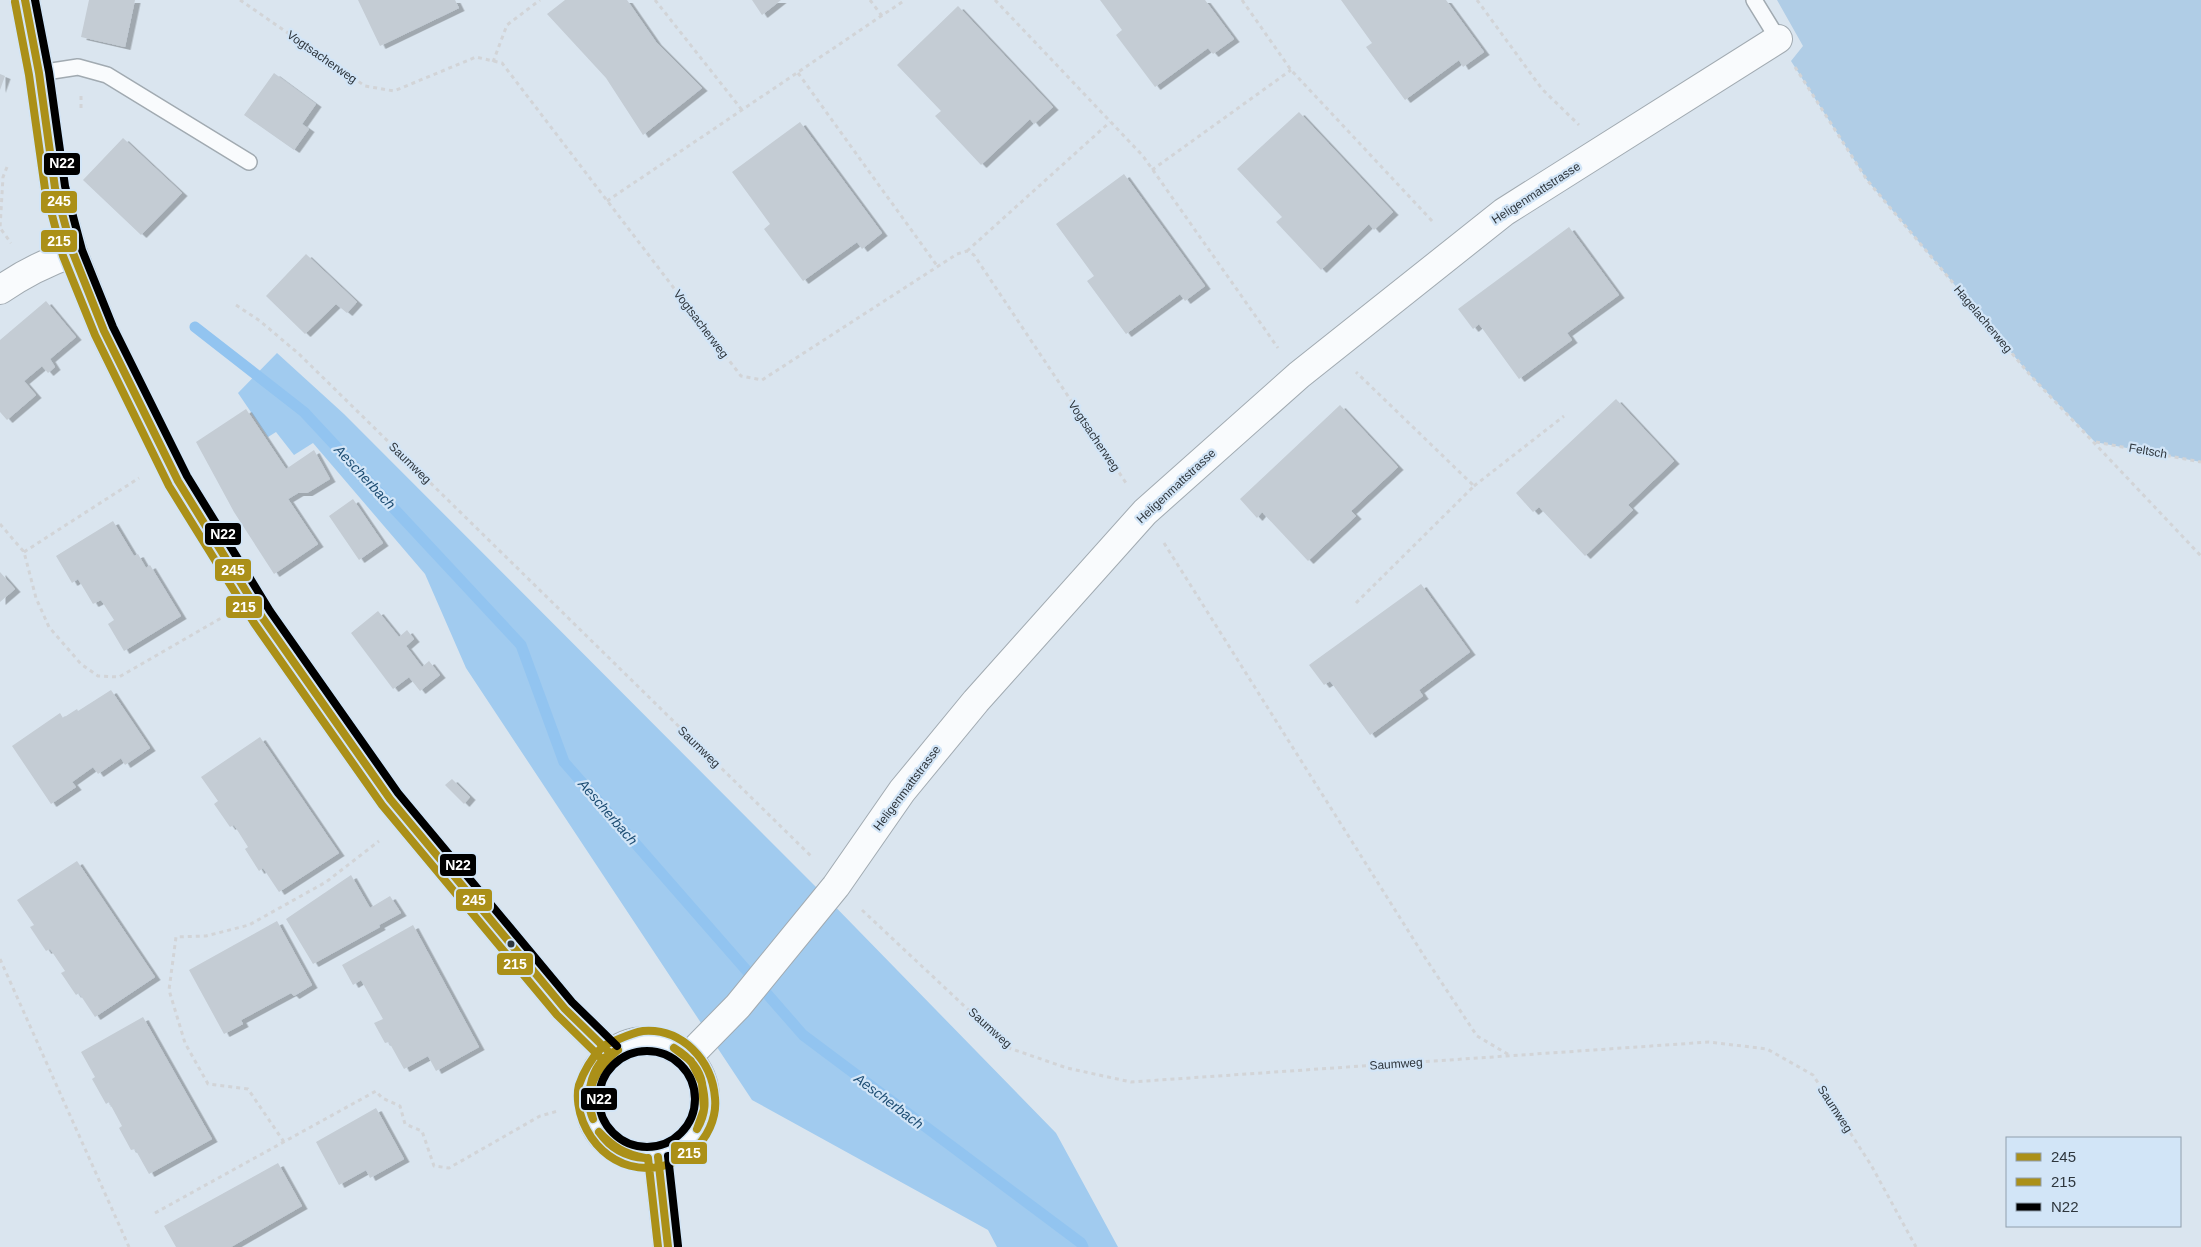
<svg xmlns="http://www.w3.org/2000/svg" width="2201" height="1247" font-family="Arial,sans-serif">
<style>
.green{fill:#b0cde6}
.forest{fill:#a1cbef}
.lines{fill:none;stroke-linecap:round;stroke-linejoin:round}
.stream{stroke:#92c4f0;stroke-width:11}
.building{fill:#c4ccd4;filter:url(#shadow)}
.service-casing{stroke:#a1aab1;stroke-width:18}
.minor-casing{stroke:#a1aab1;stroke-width:30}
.tertiary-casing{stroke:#a1aab1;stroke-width:30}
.path{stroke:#d2d4d7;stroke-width:3;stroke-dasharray:4 4;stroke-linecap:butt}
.service{stroke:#f9fbfd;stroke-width:15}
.minor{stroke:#f9fbfd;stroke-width:28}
.tertiary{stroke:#f9fbfd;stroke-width:28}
.bus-1-casing{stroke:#d2e5f7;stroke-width:11}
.bus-2-casing{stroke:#d2e5f7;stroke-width:11}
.bus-3-casing{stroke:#d2e5f7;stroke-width:11}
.bus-1{stroke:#ab9018;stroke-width:8}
.bus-2{stroke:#ab9018;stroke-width:8}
.bus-3{stroke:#000;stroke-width:8}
.bus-dot{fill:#2e363d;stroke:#d2e5f7;stroke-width:2}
.labels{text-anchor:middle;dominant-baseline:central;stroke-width:4.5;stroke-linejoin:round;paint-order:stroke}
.street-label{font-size:12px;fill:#2e363d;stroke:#d2e5f7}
.water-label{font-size:14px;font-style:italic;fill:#1c4c72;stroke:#d2e5f7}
.line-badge{stroke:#d2e5f7;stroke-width:2}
.badge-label{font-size:14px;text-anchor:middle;font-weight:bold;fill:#fff}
</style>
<defs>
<filter id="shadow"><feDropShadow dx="5.5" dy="3" stdDeviation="0" flood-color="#0004"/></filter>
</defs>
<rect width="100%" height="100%" fill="#dae5ef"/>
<path class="green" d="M 1777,0 L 2201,0 L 2201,462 L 2095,442 L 2030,375 L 1867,180 L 1791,61 L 1803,46 Z"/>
<path class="forest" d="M 277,353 L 344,414 L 817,888 L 1056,1133 L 1118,1247 L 997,1247 L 988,1230 L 752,1100 L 466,668 L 425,574 L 313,443 L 294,455 L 276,432 L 268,437 L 238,393 Z"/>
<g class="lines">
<path class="stream" d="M 195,327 L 304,412 L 521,645 L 564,762 L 803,1035 L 1081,1243 L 1083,1247"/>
</g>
<path class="building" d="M 89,0 L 135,0 L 125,47 L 81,37 Z
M 358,0 L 455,0 L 459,8 L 380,46 Z
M 565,0 L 627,0 L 656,42 L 702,88 L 643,135 L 606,78 L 547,14 Z
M 752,0 L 781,0 L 762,15 Z
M 1100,0 L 1205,0 L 1234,39 L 1213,54 L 1208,48 L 1155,87 L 1116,35 L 1122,30 Z
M 1341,0 L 1446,0 L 1484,52 L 1463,67 L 1459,60 L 1405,100 L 1366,47 L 1372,43 Z
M 958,6 L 1053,107 L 1034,124 L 1030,119 L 981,165 L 935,116 L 941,111 L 897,65 Z
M 274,73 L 316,104 L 302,124 L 309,129 L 294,150 L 244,115 Z
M 0,74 L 5,76 L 0,90 Z
M 1299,112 L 1393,212 L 1374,230 L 1369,224 L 1321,270 L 1276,222 L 1282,217 L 1237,169 Z
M 800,122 L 882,233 L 862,249 L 857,242 L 803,281 L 764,229 L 770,224 L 732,172 Z
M 123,138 L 182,193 L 141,235 L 83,180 Z
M 1124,174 L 1205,286 L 1185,301 L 1180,294 L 1126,334 L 1087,281 L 1094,276 L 1056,224 Z
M 1569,227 L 1619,295 L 1567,333 L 1572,340 L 1519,379 L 1479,324 L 1473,329 L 1458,309 Z
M 306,254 L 357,302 L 347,313 L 336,304 L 305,334 L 266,296 Z
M 46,301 L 76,337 L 50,359 L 55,367 L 48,373 L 42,366 L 24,381 L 36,395 L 7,420 L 0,412 L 0,340 Z
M 1616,399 L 1674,461 L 1628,505 L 1633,510 L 1585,556 L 1539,507 L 1533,512 L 1516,493 Z
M 1340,405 L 1398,467 L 1351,511 L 1356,516 L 1308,561 L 1262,512 L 1257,518 L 1240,499 Z
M 246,409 L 286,469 L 314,450 L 330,479 L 307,493 L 298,493 L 288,499 L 318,544 L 274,574 L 234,512 L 196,442 Z
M 353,499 L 383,543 L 359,560 L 329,516 Z
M 113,521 L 134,556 L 138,554 L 146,568 L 150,565 L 181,616 L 124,651 L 108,624 L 114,620 L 101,600 L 93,604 L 78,579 L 72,583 L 56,556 Z
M 0,572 L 15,589 L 0,602 Z
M 1421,584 L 1470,652 L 1419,690 L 1423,696 L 1370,735 L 1330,681 L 1324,685 L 1309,665 Z
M 378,611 L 399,637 L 407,630 L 414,639 L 406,646 L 422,667 L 429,661 L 440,675 L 420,691 L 409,677 L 393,689 L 351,633 Z
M 111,690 L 150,748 L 125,765 L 121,758 L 98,774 L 93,767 L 72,782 L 76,787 L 51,804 L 12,746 L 60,713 L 63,718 L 77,709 L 78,711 Z
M 260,737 L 339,853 L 279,892 L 263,868 L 259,871 L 245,849 L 248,847 L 234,825 L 230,827 L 214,804 L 218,801 L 201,777 Z
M 452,779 L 470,797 L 464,804 L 445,785 Z
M 77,861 L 155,977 L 95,1017 L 79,993 L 76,995 L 61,973 L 65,971 L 50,949 L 46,951 L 30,927 L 34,925 L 17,900 Z
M 351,875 L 370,908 L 390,896 L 401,913 L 379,925 L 380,927 L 313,964 L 286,919 Z
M 277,921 L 312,985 L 294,996 L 291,993 L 241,1020 L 243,1024 L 224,1034 L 189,970 Z
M 413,925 L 479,1047 L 436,1071 L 428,1056 L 404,1069 L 389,1042 L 385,1043 L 374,1023 L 383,1019 L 361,980 L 353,985 L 342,965 Z
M 143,1017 L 212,1139 L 149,1174 L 135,1149 L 131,1150 L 119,1128 L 122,1126 L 109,1102 L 106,1104 L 92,1079 L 95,1077 L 81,1052 Z
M 376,1108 L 404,1159 L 370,1178 L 366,1170 L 339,1185 L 316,1142 Z
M 278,1163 L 302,1206 L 231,1247 L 176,1247 L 164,1226 Z"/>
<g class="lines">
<defs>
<path id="service" d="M 1754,0 L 1778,39
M 39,73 L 78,67 L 107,75 L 249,162"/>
<path id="minor" d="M 0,290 C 23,274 47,262 73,253
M 688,1057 L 738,1006 L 836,886 L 902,791 L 976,701 L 1145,512 L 1299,375 L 1504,212 L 1778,39"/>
<path id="tertiary" d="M 25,0 L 39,73 L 55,188 L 73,253 L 104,331 L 178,481 L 262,617 L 390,799 L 565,1009 L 610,1053
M589 1099a58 58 0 1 1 116 0a58 58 0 1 1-116 0Z
M 658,1157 L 668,1247"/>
</defs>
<use href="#service" class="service-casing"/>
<use href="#minor" class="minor-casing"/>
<use href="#tertiary" class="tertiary-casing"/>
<path class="path" d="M 240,0 L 365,86 L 394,91 L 476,57 L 502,63 L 741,376 L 762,380 L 957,254 L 967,251 L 974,255 L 1126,483
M 655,0 L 742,110
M 870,0 L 882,16
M 995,0 L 1143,156 L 1278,348
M 1242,0 L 1291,70 L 1434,223
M 1477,0 L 1542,89 L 1579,125
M 493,62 L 507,25 L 540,0
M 1795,67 L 1867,180 L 2030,375 L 2201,556
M 798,73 L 938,267
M 81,96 L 81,110
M 7,167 L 3,177 L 0,228 L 11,243
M 1152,170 L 1291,70
M 607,201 L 905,0
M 967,251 L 1110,122
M 236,305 L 260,321 L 299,354 L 813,858
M 2096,442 L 2201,462
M 1474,486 L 1564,416
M 0,524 L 24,552 L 36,598 L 49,627 L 81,664 L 98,676 L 119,677 L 223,617
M 1164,543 L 1424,956 L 1477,1036 L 1511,1056
M 24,552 L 139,478
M 1356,603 L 1474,486 L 1356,372
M 862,910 L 1009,1048 L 1067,1068 L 1131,1082 L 1709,1042 L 1767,1049 L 1813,1075 L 1871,1165 L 1916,1247
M 0,959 L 129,1247
M 284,1142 L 248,1089 L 208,1084 L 185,1043 L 169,990 L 176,937 L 206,936 L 249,925 L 326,882 L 379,841
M 155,1213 L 376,1091 L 382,1098 L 400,1106 L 405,1124 L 422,1131 L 434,1166 L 449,1168 L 540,1116 L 558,1111"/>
<use href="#service" class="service"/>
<use href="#minor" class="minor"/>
<use href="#tertiary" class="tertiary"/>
<defs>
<path id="bus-1" d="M 25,0 L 39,73 L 55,188 L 73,253 L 104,331 L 178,481 L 262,617 L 390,799 L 565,1009 L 610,1053
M 674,1048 C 687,1056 699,1067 702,1083
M 674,1048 L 691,1061 L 702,1083
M 593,1119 C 583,1096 592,1059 618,1050
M 593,1119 C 583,1091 596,1068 618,1050
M 697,1129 L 704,1109 L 702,1084
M 697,1129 C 706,1114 706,1101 702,1084
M 599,1132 C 613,1147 625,1154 645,1158
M 599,1132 C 610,1148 626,1157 645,1158
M 658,1157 L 668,1247"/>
<path id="bus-2" d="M 15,2 L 29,75 L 45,189 L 63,256 L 95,335 L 169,486 L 254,623 L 382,805 L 557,1015 L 603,1060
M 602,1047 C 592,1058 584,1070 579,1085 C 576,1097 579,1112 583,1122 C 602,1168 653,1183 692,1151 C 707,1139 717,1118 715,1098 C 712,1060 682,1028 643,1031 C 630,1033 618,1040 607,1044
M 648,1158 L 658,1247"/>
<path id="bus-3" d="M 35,0 L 49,72 L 65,186 L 82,250 L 113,327 L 187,476 L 270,611 L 398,793 L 572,1002 L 617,1046
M599 1099a48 48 0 1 1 96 0a48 48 0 1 1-96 0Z
M 668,1156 L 678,1246"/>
</defs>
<use href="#bus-1" class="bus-1-casing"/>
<use href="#bus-2" class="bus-2-casing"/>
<use href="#bus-3" class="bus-3-casing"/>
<use href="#bus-1" class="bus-1"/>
<use href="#bus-2" class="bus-2"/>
<use href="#bus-3" class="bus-3"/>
</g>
<circle class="bus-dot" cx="511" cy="944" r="4.5"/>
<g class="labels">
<g class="street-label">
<text transform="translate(322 57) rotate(35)">Vogtsacherweg</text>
<text transform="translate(1536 193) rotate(-33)">Heligenmattstrasse</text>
<text transform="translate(1983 319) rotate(50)">Hagelacherweg</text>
<text transform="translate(701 324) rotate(53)">Vogtsacherweg</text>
<text transform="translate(1094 436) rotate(56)">Vogtsacherweg</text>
<text transform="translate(2148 451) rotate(10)">Feltsch</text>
<text transform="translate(410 463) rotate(44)">Saumweg</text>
<text transform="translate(1176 486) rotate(-43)">Heligenmattstrasse</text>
<text transform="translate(699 747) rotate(44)">Saumweg</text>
<text transform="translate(907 788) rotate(-53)">Heligenmattstrasse</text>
<text transform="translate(990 1028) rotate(42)">Saumweg</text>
<text transform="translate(1396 1064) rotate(-4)">Saumweg</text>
<text transform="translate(1835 1109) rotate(57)">Saumweg</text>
</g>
<g class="water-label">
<text transform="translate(365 477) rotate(47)">Aescherbach</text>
<text transform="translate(608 812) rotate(49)">Aescherbach</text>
<text transform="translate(889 1101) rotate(37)">Aescherbach</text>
</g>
</g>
<g class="line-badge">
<rect x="43" y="152" width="38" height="24" rx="5" fill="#000"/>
<rect x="40" y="190" width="38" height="24" rx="5" fill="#ab9018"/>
<rect x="40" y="229" width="38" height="24" rx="5" fill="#ab9018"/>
<rect x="204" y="522" width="38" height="24" rx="5" fill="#000"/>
<rect x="214" y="558" width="38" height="24" rx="5" fill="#ab9018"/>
<rect x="225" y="595" width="38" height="24" rx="5" fill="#ab9018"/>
<rect x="439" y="853" width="38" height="24" rx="5" fill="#000"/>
<rect x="455" y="888" width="38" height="24" rx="5" fill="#ab9018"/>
<rect x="496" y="952" width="38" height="24" rx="5" fill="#ab9018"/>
<rect x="580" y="1087" width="38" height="24" rx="5" fill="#000"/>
<rect x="670" y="1141" width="38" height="24" rx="5" fill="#ab9018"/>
</g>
<g class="badge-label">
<text x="62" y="168">N22</text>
<text x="59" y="206">245</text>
<text x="59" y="246">215</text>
<text x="223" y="539">N22</text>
<text x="233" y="575">245</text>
<text x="244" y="612">215</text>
<text x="458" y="870">N22</text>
<text x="474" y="905">245</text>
<text x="515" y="969">215</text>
<text x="599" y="1104">N22</text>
<text x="689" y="1158">215</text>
</g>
<rect x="2006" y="1137" width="175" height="90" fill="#d2e5f7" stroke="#909fad"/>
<rect x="2016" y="1153" width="25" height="8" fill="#ab9018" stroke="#909fad"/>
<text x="2051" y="1162" font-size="15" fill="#2e363d">245</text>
<rect x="2016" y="1178" width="25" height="8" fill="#ab9018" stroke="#909fad"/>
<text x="2051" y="1187" font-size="15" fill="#2e363d">215</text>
<rect x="2016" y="1203" width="25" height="8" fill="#000000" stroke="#909fad"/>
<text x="2051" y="1212" font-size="15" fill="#2e363d">N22</text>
</svg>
